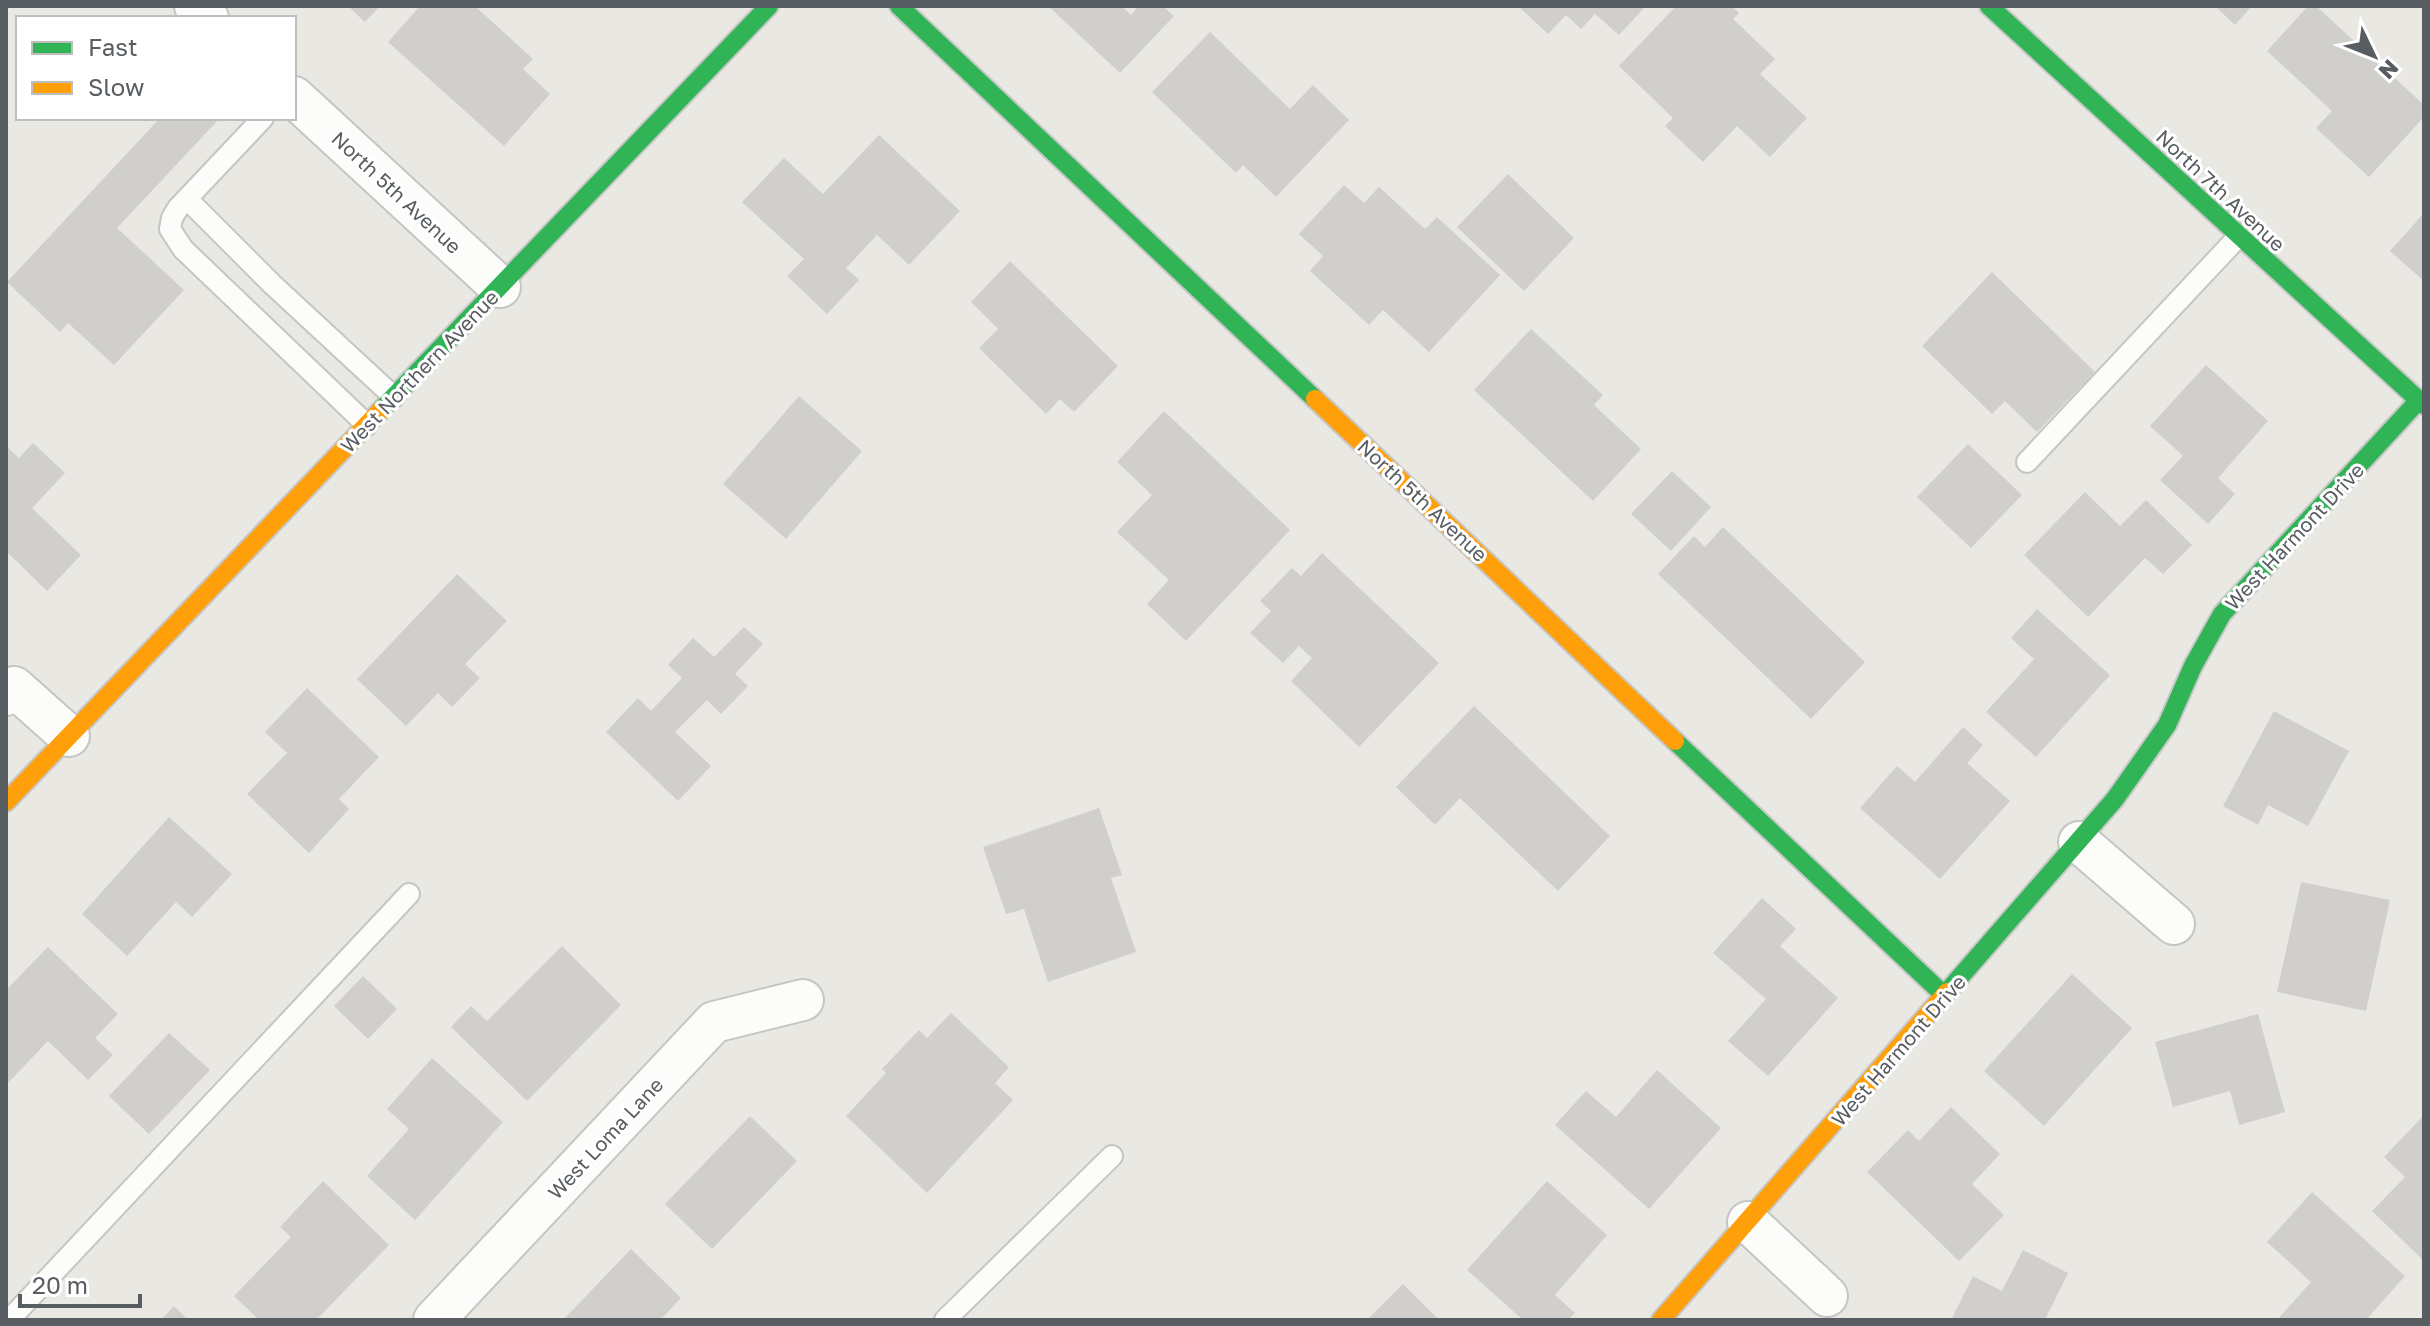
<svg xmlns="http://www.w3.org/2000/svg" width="2430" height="1326" font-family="'Golos Text',sans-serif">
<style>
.building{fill:#d1cfcc}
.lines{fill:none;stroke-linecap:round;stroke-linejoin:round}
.lane-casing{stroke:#c5c5c3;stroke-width:24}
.street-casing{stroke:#c5c5c3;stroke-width:44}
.fast-casing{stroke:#c6c7c6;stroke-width:22}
.slow-casing{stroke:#c6c7c6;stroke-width:22}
.lane{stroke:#fcfcfb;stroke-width:20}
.street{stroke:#fcfcfb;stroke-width:40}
.fast{stroke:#30b455;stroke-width:18}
.slow{stroke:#ff9f0a;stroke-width:18}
.labels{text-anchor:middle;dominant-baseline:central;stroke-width:6;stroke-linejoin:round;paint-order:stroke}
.street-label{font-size:20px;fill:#585d61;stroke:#fff}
</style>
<rect width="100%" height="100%" fill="#e9e8e2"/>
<path class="building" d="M 348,6 L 380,6 L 365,22 Z
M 420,6 L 475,6 L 533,59 L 523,69 L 550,94 L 504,146 L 388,42 Z
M 1048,6 L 1121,6 L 1131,15 L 1139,6 L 1163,6 L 1174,16 L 1120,73 Z
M 1518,6 L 1646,6 L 1619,35 L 1595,14 L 1581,29 L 1566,15 L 1548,34 Z
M 1676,6 L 1732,6 L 1739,13 L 1733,19 L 1775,59 L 1760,74 L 1807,118 L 1770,157 L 1737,126 L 1703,162 L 1665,126 L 1673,118 L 1619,66 Z
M 2215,6 L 2252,6 L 2235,25 Z
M 2308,6 L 2316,6 L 2424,105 L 2424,117 L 2369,177 L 2316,128 L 2332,111 L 2267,51 Z
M 1210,32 L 1290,109 L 1313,85 L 1349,120 L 1276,197 L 1243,165 L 1236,173 L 1152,92 Z
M 160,118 L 220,118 L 117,228 L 184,290 L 114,365 L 68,323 L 60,332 L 7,282 Z
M 879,135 L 960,211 L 909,265 L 877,235 L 846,268 L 859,280 L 827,314 L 787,276 L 804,259 L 742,202 L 784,158 L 823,194 Z
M 1508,174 L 1574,238 L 1524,291 L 1457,227 Z
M 1344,185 L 1364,203 L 1379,187 L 1425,229 L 1437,217 L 1500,275 L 1429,352 L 1383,310 L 1369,325 L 1310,271 L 1323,256 L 1299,234 Z
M 2424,213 L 2424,281 L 2390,251 Z
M 1010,261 L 1118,366 L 1074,412 L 1060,399 L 1046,414 L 979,348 L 998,329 L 971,302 Z
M 1992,272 L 2095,372 L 2037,432 L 2005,401 L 1992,414 L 1922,346 Z
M 1531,329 L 1603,395 L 1594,405 L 1641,449 L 1593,501 L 1474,390 Z
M 2206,365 L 2268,421 L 2218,478 L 2235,494 L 2208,524 L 2160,480 L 2183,456 L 2150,426 Z
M 799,396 L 862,451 L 786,539 L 723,484 Z
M 1164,411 L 1290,530 L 1186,641 L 1147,604 L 1169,580 L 1117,532 L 1152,495 L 1117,462 Z
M 33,443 L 65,473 L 32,508 L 81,555 L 47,591 L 6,551 L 6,446 L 19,458 Z
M 1968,444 L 2022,495 L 1971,548 L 1917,497 Z
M 1672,471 L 1711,507 L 1671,551 L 1631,514 Z
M 2085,492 L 2120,526 L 2146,500 L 2192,545 L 2163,574 L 2145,558 L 2088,617 L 2024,555 Z
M 1723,527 L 1865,662 L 1811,719 L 1658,574 L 1694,536 L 1705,547 Z
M 1322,553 L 1439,663 L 1359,747 L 1291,681 L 1312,658 L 1299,646 L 1283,663 L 1250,633 L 1271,611 L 1260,601 L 1292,568 L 1301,576 Z
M 457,574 L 507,621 L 465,664 L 480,678 L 452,707 L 438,693 L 406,726 L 357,679 Z
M 2037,609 L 2110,675 L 2036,757 L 1986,712 L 2034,659 L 2011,638 Z
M 744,627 L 763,644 L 735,674 L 748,686 L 721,714 L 707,700 L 675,732 L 711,766 L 678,801 L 606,732 L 638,698 L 651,711 L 682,678 L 668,665 L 693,638 L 714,657 Z
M 307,688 L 379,757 L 339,799 L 349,809 L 309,853 L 247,794 L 287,753 L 265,732 Z
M 1474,706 L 1610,836 L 1558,891 L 1460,798 L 1435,825 L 1396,787 Z
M 2274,711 L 2349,751 L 2308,826 L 2268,805 L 2258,825 L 2223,806 Z
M 1963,727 L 1983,745 L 1967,763 L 2010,801 L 1940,879 L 1860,808 L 1897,766 L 1915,782 Z
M 1099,808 L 1122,875 L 1111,878 L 1136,952 L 1048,982 L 1024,909 L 1006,914 L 983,847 Z
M 169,817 L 232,874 L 192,917 L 176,902 L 127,956 L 82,914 Z
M 2301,882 L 2390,900 L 2366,1011 L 2277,992 Z
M 1762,898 L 1796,929 L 1780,946 L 1838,998 L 1768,1076 L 1728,1041 L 1766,999 L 1713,953 Z
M 562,946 L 621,1005 L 527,1101 L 451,1027 L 471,1006 L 487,1021 Z
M 48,947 L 118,1014 L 95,1038 L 113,1055 L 88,1080 L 48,1041 L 6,1085 L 6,990 Z
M 2072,974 L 2132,1028 L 2044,1126 L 1984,1071 Z
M 363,976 L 397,1009 L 368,1039 L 334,1006 Z
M 951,1013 L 1009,1067 L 995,1083 L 1013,1100 L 927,1193 L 846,1116 L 886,1073 L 882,1069 L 919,1030 L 927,1038 Z
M 2258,1014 L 2285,1112 L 2239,1125 L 2230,1091 L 2173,1107 L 2155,1042 Z
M 169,1033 L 210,1070 L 149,1134 L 109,1096 Z
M 432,1058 L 503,1122 L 415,1220 L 367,1176 L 409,1129 L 387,1109 Z
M 1657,1070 L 1721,1128 L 1649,1209 L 1555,1125 L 1586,1091 L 1616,1117 Z
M 1951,1107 L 2000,1154 L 1972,1184 L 2004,1215 L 1959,1261 L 1867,1172 L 1908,1130 L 1919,1141 Z
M 2424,1115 L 2424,1261 L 2372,1211 L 2405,1177 L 2384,1157 Z
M 750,1116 L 797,1161 L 712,1249 L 665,1204 Z
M 323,1181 L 389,1245 L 316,1320 L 259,1320 L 234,1296 L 291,1237 L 280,1227 Z
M 1547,1181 L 1607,1235 L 1555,1295 L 1575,1313 L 1568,1320 L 1523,1320 L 1467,1270 Z
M 2312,1192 L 2405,1276 L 2366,1320 L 2277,1320 L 2311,1282 L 2267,1242 Z
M 631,1249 L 681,1298 L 660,1320 L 563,1320 Z
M 2023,1250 L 2068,1273 L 2045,1320 L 1951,1320 L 1973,1276 L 2002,1291 Z
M 1403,1284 L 1439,1320 L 1367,1320 Z
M 174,1306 L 188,1320 L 161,1320 Z"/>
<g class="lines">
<defs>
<path id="lane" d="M 263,118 L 178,208 L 172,218 L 170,229 L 183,249 L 367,425
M 187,199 L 273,285 L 394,397
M 2027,462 L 2239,236
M 9,1320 L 409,894
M 945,1320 L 1112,1156"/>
<path id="street" d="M 195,6 L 208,18
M 294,97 L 500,287
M 6,695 L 14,687 L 69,736
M 2079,842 L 2174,924
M 1748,1222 L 1827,1296
M 434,1320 L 714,1022 L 803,1000"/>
<path id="fast" d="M 899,6 L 1315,399
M 1989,6 L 2424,405
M 381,410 L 769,6
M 1675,741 L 1945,996
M 1947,992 L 2115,799 L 2167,725 L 2193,666 L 2222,614 L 2419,400"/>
<path id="slow" d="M 1315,399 L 1675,741
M 6,802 L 381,410
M 1661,1320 L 1947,992"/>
</defs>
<use href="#lane" class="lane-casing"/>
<use href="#street" class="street-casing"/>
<use href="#fast" class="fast-casing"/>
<use href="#slow" class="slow-casing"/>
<use href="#lane" class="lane"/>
<use href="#street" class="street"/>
<use href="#fast" class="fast"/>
<use href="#slow" class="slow"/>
</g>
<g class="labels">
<g class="street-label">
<text transform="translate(2221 190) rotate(43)">North 7th Avenue</text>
<text transform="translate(397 192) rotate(43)">North 5th Avenue</text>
<text transform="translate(419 371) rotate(-46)">West Northern Avenue</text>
<text transform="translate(1423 500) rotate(43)">North 5th Avenue</text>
<text transform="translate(2294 536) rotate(-47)">West Harmont Drive</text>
<text transform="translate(1898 1050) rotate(-49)">West Harmont Drive</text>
<text transform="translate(605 1138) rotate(-47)">West Loma Lane</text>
</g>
</g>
<rect width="2430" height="1326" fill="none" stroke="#585d61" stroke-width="16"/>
<rect x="16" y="16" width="280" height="104" fill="#ffffff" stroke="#bcbec0" stroke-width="2"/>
<rect x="32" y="42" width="40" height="12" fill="#30b455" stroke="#bcbec0" stroke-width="2"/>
<text x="88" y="56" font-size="24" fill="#585d61">Fast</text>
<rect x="32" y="82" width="40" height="12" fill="#ff9f0a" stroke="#bcbec0" stroke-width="2"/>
<text x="88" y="96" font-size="24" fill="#585d61">Slow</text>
<g transform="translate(2374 56) rotate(133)" stroke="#ffffff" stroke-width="6" paint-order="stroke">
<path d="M0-6L14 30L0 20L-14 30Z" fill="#585d61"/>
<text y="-12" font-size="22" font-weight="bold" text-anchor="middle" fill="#585d61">N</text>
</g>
<path d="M20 1294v12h120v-12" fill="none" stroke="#585d61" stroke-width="4"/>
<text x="32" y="1294" font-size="24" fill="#585d61" stroke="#ffffff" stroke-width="6" paint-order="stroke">20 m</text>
</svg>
